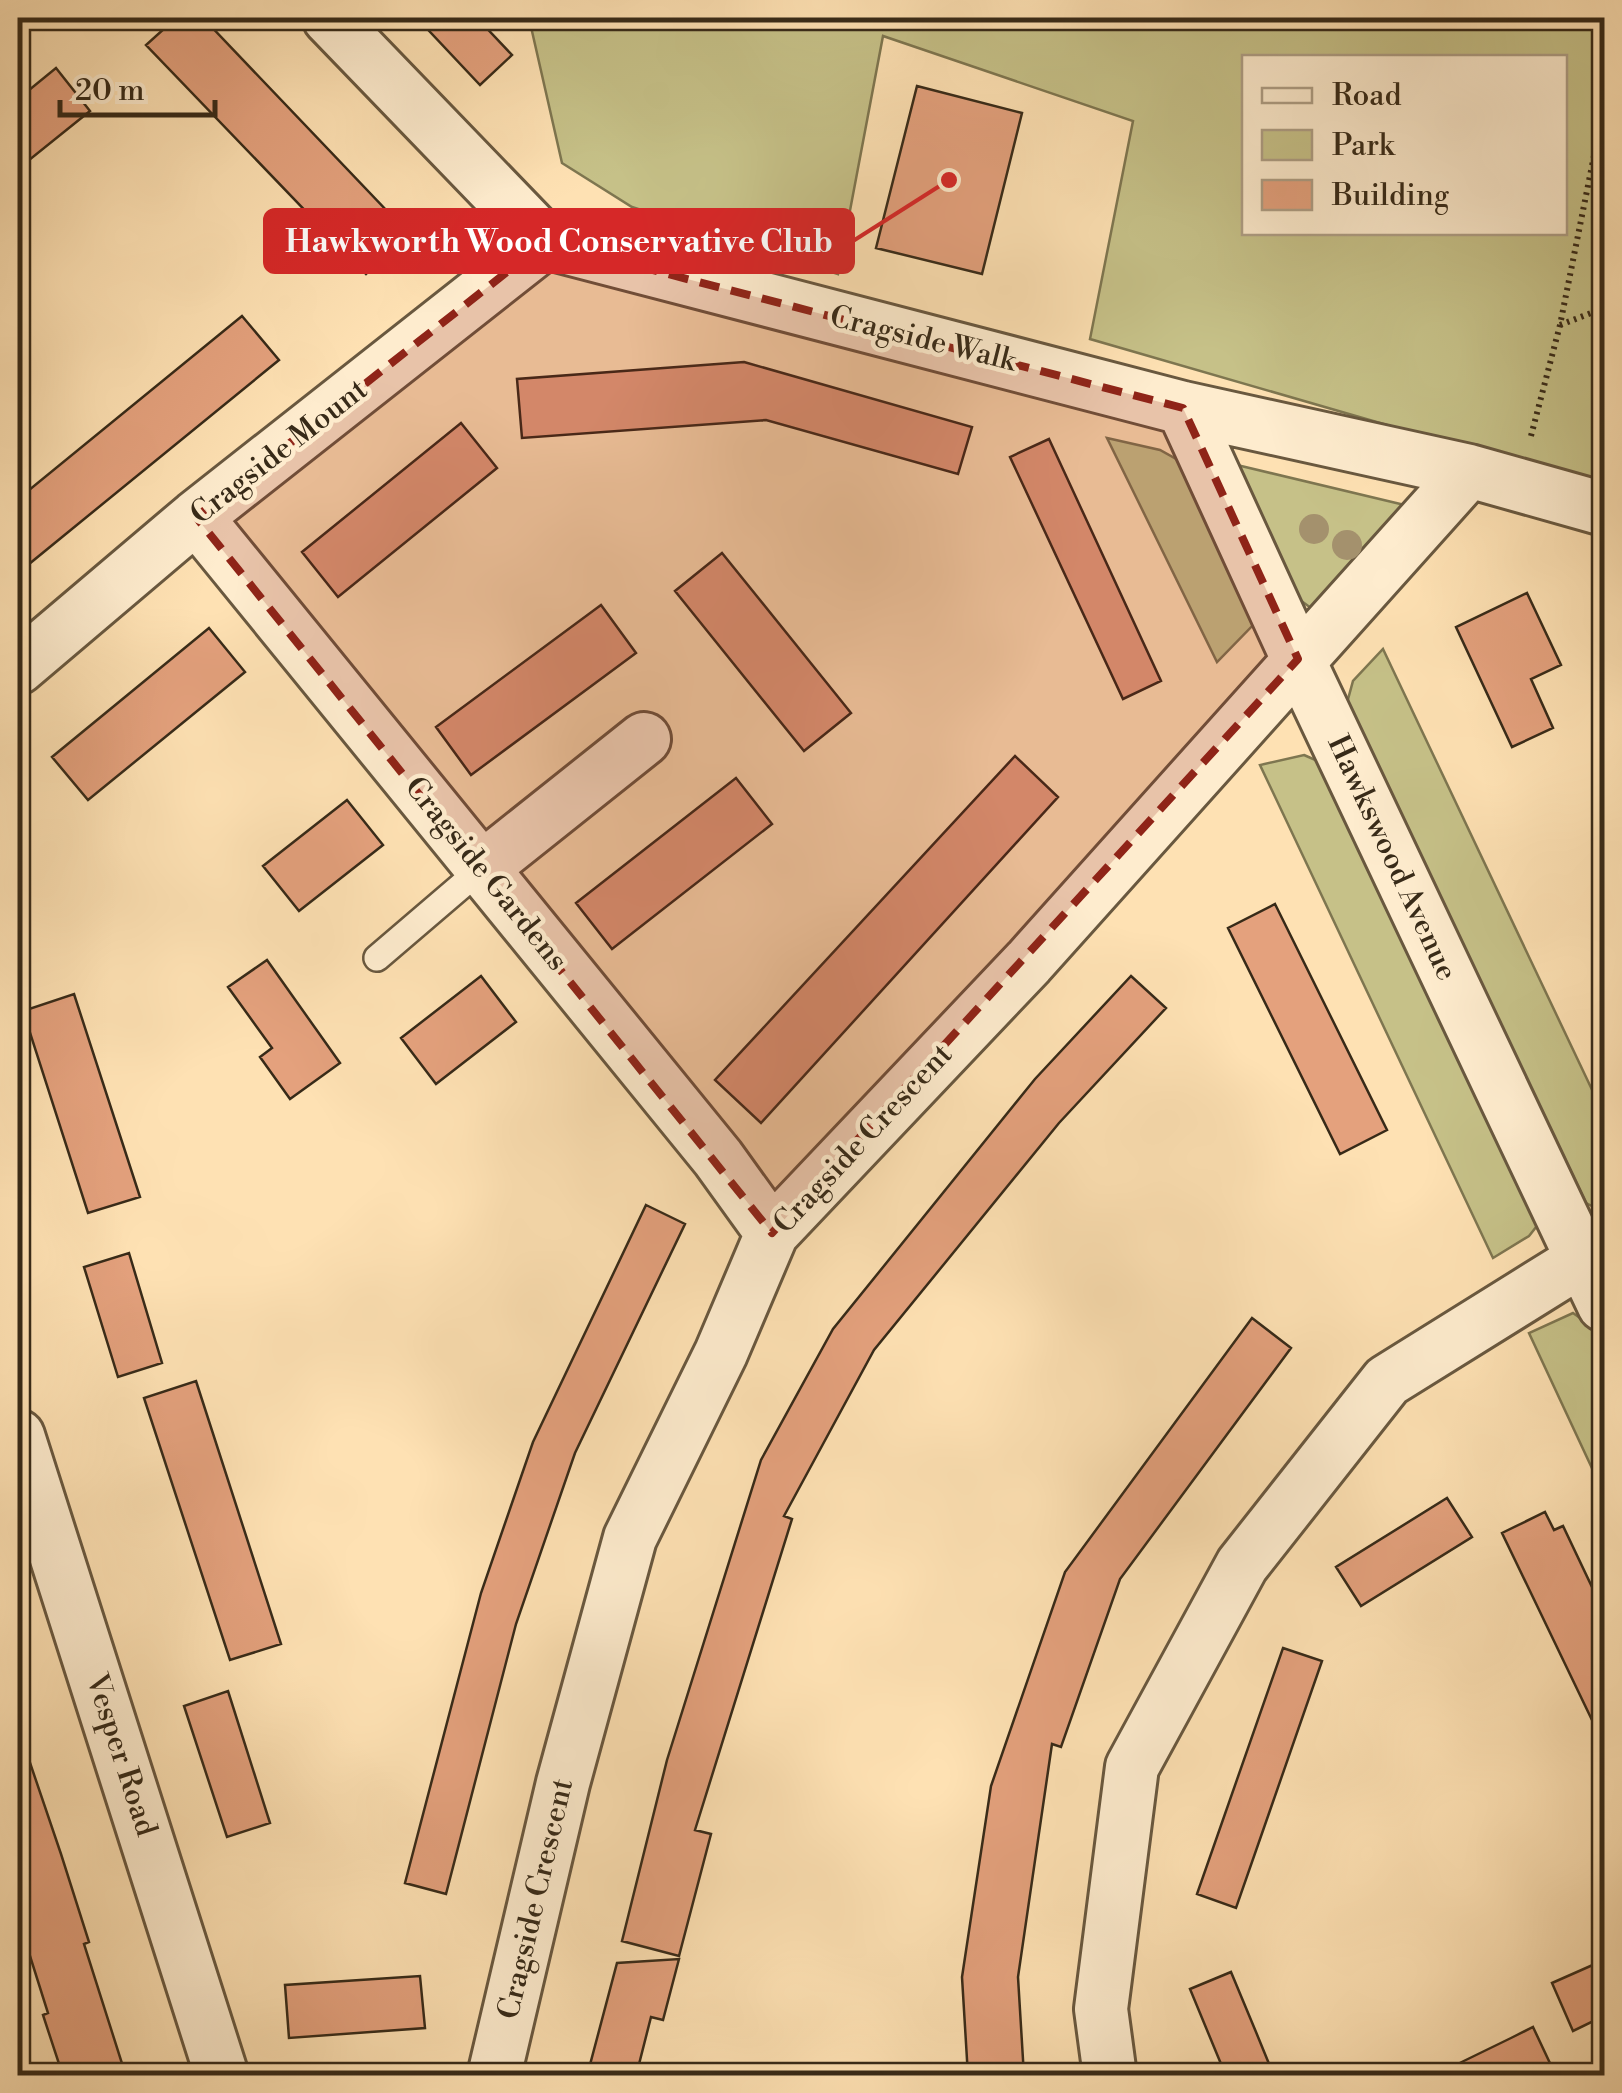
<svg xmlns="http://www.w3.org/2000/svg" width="1622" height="2093" font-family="'Libre Bodoni',serif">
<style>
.green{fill:#c6c188;stroke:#7e7650;stroke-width:2.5;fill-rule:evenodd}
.building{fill:#e4a17d;stroke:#372a18;stroke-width:2.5}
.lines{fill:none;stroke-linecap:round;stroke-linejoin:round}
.lane-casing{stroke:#69583f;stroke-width:30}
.street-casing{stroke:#69583f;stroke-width:58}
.path{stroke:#372a18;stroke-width:6;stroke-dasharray:2.5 5;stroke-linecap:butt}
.lane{stroke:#feecce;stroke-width:25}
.street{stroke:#feecce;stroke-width:52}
.tree{fill:#a4916d}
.marked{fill:#8f2418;fill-opacity:0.2;stroke:#8f2418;stroke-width:8;stroke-dasharray:20 12;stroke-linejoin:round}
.labels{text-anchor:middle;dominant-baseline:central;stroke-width:9;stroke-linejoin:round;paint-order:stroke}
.street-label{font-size:30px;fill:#372a18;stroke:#feecce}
.leader{fill:none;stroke:#d62828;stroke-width:4}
.callout-dot{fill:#d62828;stroke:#feecce;stroke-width:4}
.callout{fill:#d62828;stroke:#d62828;stroke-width:4}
.callout-label{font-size:32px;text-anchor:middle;font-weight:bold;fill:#fff}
</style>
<rect width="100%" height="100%" fill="#fee1b3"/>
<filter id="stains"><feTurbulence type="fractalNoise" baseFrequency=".002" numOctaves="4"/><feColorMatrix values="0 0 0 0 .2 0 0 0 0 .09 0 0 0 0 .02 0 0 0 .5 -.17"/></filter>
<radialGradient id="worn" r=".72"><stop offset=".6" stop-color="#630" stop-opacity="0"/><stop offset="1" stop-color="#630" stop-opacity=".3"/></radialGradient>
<path class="green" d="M 529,18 L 1604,18 L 1604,482 L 1487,454 L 1090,339 L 1133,121 L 883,36 L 838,274 L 632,207 L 562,163 ZM 1244,58 L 1564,58 L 1564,232 L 1244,232 Z
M 1107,438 L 1160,450 L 1185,464 L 1256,622 L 1217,662 Z
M 1237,465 L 1413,507 L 1326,601 L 1311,608 L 1300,600 Z
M 1383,649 L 1604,1115 L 1604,1212 L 1586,1203 L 1347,703 L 1353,681 Z
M 1304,755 L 1320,762 L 1540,1222 L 1529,1236 L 1493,1258 L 1260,765 Z
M 1573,1313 L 1590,1325 L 1604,1358 L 1604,1494 L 1529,1333 Z"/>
<path class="building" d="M 176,18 L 203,18 L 408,233 L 366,274 L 146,45 Z
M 417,18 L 477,18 L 512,55 L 480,85 Z
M 56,68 L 90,111 L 18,169 L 18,99 Z
M 917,86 L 1022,113 L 982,274 L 876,248 Z
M 242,316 L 279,360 L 18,573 L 18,499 Z
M 744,362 L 972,427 L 958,474 L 766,420 L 522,438 L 517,379 Z
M 461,423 L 497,468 L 338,597 L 302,552 Z
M 1049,439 L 1161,681 L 1123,699 L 1010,457 Z
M 722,553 L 851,713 L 804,751 L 675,591 Z
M 1527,593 L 1561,665 L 1531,679 L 1553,728 L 1512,747 L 1456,627 Z
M 601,605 L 636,653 L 471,775 L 436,727 Z
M 209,628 L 245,672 L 88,800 L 52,757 Z
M 1015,756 L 1058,797 L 761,1123 L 715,1080 Z
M 736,778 L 772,824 L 612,949 L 576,903 Z
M 347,800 L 383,845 L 299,911 L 263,866 Z
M 1275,904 L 1387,1130 L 1340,1154 L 1228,928 Z
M 267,960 L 340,1063 L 290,1099 L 260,1057 L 272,1048 L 228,987 Z
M 481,976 L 516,1022 L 436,1084 L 401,1038 Z
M 1131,976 L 1166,1008 L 1059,1123 L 874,1350 L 784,1516 L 792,1519 L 695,1830 L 711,1834 L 679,1956 L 622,1941 L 667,1760 L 761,1460 L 833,1329 L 1035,1079 Z
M 74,994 L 140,1197 L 88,1213 L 23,1011 Z
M 646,1205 L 685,1224 L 575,1453 L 516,1624 L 446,1894 L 405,1883 L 481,1593 L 533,1442 Z
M 129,1253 L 162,1363 L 118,1377 L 84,1267 Z
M 1252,1318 L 1291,1348 L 1120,1579 L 1061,1747 L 1052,1744 L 1018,1977 L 1024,2076 L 968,2076 L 962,1977 L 991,1786 L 1065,1572 Z
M 196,1381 L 281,1644 L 230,1660 L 144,1398 Z
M 1447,1498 L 1472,1537 L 1361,1606 L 1336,1567 Z
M 1545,1512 L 1554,1530 L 1563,1526 L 1601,1606 L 1593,1610 L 1604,1634 L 1604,1745 L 1502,1533 Z
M 1283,1648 L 1322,1661 L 1236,1908 L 1197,1894 Z
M 228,1691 L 270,1823 L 227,1837 L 184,1706 Z
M 26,1751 L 61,1854 L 89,1942 L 84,1944 L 126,2076 L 63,2076 L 43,2015 L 48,2013 L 18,1918 L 18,1753 Z
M 679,1959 L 663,2020 L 651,2017 L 636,2076 L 587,2076 L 617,1963 Z
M 1604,1960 L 1604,2016 L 1573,2031 L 1552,1983 Z
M 1231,1972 L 1256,2032 L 1274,2076 L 1226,2076 L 1190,1989 Z
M 420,1976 L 425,2028 L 289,2038 L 285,1985 Z
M 1533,2027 L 1556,2076 L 1433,2076 L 1511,2038 Z"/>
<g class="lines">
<defs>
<path id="lane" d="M 377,958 L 481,869"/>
<path id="street" d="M 329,18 L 545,242 L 1183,408 L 1469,471 L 1604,509
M 1183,408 L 1298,659 L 1604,1305
M 196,517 L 718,1158 L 772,1233
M 18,668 L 196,517 L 545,242
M 481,869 L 644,739
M 18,1436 L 222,2076
M 494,2076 L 563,1783 L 630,1538 L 721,1353 L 772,1233 L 1029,962 L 1469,471
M 1110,2076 L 1101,2009 L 1132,1767 L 1242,1565 L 1387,1381 L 1583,1259 L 1604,1252"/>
</defs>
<use href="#lane" class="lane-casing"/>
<use href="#street" class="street-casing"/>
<path class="path" d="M 1560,325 L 1604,308
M 1531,436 L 1560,325 L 1604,106"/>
<use href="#lane" class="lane"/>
<use href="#street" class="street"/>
</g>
<g class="tree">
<circle cx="1314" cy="529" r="15"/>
<circle cx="1347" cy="545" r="15"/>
</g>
<path class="marked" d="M 545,242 L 1183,408 L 1298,659 L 772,1233 L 196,517 Z"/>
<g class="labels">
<g class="street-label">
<text transform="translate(923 339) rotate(14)">Cragside Walk</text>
<text transform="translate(279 452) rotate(-38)">Cragside Mount</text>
<text transform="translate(1392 858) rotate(65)">Hawkswood Avenue</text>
<text transform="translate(486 874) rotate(51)">Cragside Gardens</text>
<text transform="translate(863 1139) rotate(-47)">Cragside Crescent</text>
<text transform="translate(121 1755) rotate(72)">Vesper Road</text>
<text transform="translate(536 1899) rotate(-77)">Cragside Crescent</text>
</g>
</g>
<path class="leader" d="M949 180L853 241"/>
<circle class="callout-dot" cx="949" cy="180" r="10"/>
<rect class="callout" x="265" y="210" width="588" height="62" rx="10"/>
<g class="callout-label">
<text x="559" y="252">Hawkworth Wood Conservative Club</text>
</g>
<rect width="1622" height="2093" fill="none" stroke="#fee1b3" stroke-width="60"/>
<rect x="20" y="20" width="1582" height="2053" fill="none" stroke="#372a18" stroke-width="5"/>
<rect x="30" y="30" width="1562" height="2033" fill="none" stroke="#372a18" stroke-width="2.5"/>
<rect x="1242" y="55" width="325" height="180" fill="#feecce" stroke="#ae9e85" stroke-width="2.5"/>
<rect x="1262" y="88" width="50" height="15" fill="#feecce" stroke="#ae9e85" stroke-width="2.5"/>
<text x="1332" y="105" font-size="30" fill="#372a18">Road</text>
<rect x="1262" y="130" width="50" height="30" fill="#c6c188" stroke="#ae9e85" stroke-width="2.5"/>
<text x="1332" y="155" font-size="30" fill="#372a18">Park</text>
<rect x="1262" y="180" width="50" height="30" fill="#e4a17d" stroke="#ae9e85" stroke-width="2.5"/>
<text x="1332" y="205" font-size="30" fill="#372a18">Building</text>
<path d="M60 100v15h155v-15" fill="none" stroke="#372a18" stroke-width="5"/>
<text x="75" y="100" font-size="30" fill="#372a18" stroke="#feecce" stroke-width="8" paint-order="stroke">20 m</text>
<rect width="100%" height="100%" filter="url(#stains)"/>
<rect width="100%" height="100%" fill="url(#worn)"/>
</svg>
